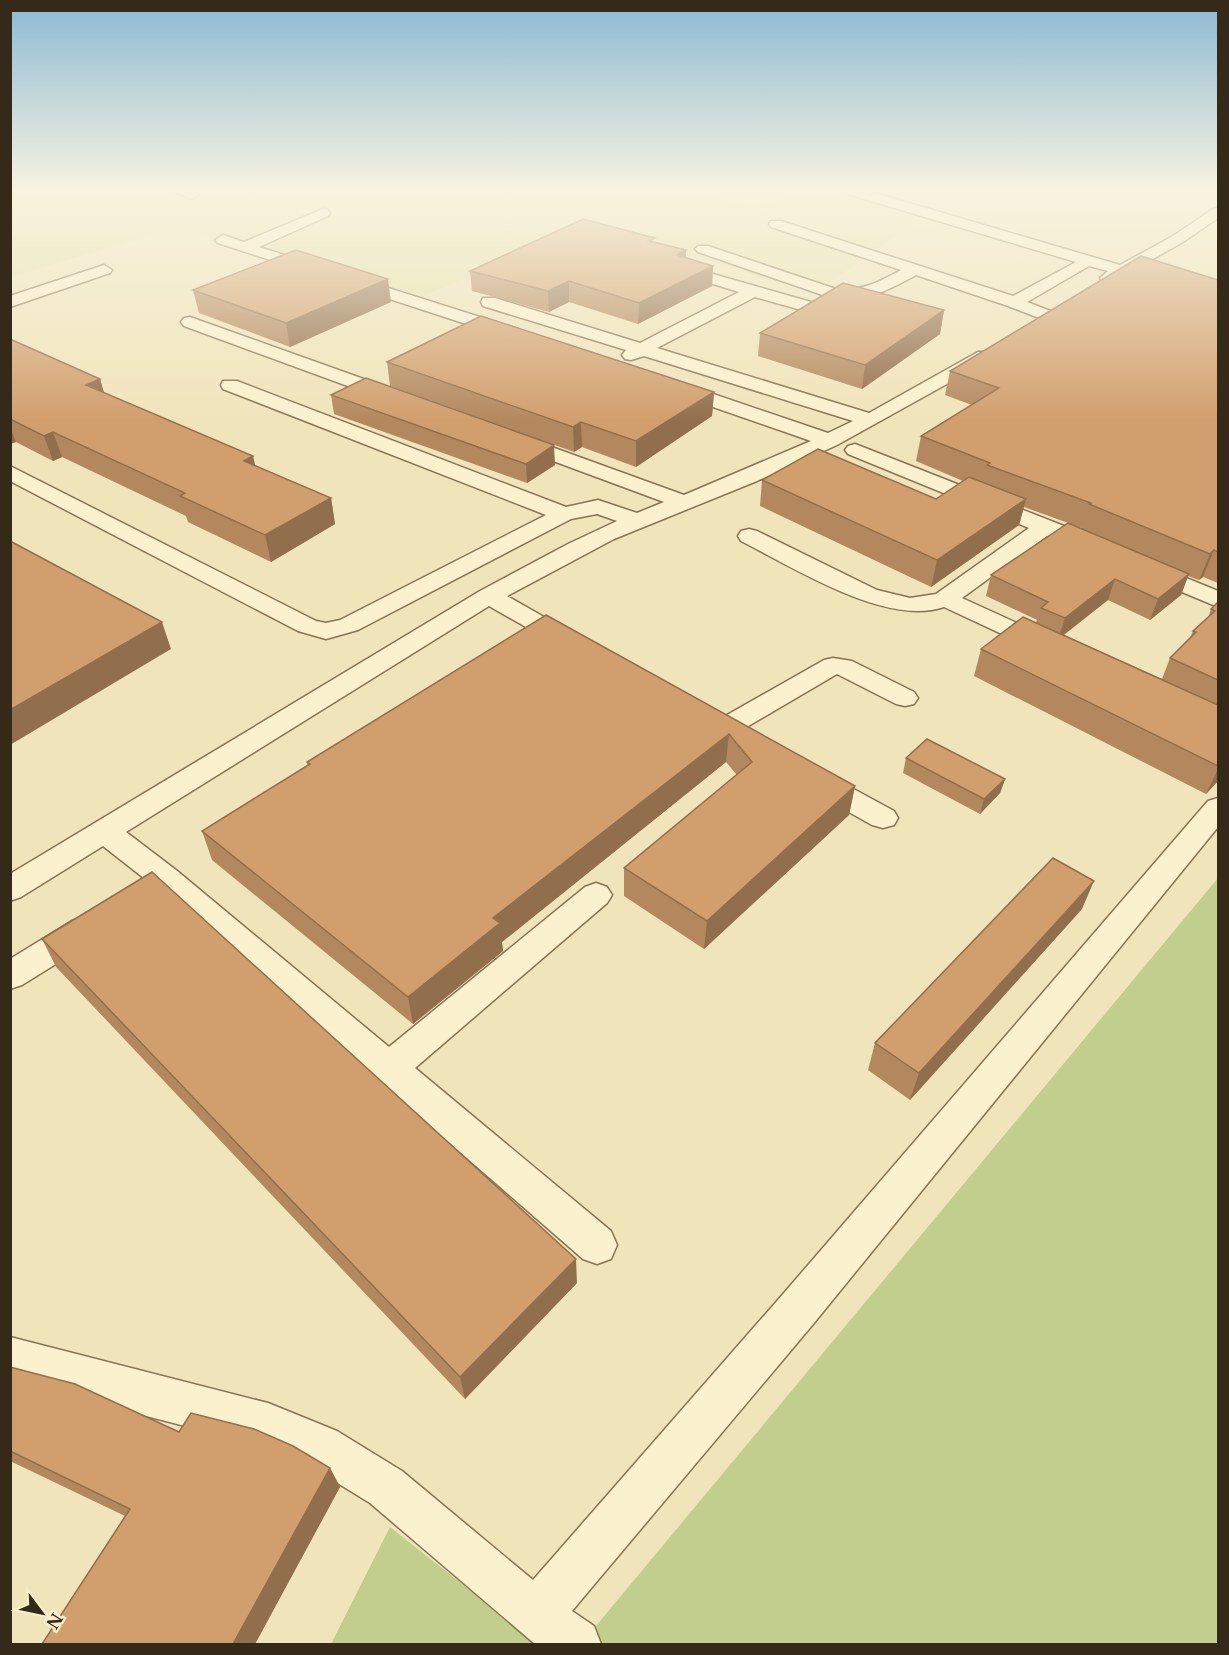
<svg xmlns="http://www.w3.org/2000/svg" width="1229" height="1655" font-family="'Libre Baskerville',serif">
<style>
.farmland{fill:#e6e1a7}
.green{fill:#c2ce8e}
.lines{fill:none;stroke-linecap:round;stroke-linejoin:round}
.minor-casing{stroke:#877354;stroke-width:3}
.minor{fill:#fbf1cd;fill-rule:evenodd}
.wall{fill:#b4885e}
.shaded-wall{fill:#926f4c}
.building{fill:#d19e6d;stroke:#926f4c;stroke-width:1.5}
</style>
<rect width="100%" height="100%" fill="#f0e4ba"/>
<path class="farmland" d="M 10,190 L 695,190 L 755,208 L 801,190 L 839,190 L 925,215 L 815,293 L 586,225 L 419,298 L 176,228 L 11,277 Z"/>
<path class="green" d="M 1218,878 L 1218,1644 L 581,1644 Z
M 390,1527 L 538,1644 L 331,1644 Z"/>
<g class="lines">
<defs>
<path id="minor" d="M 171,190 L 192,190 L 198,195 L 191,199 Z
M 842,190 L 865,190 L 1120,265 L 1173,236 L 1213,209 L 1218,208 L 1218,218 L 1183,242 L 1114,281 L 1102,281 L 1100,278 L 1108,271 L 1089,266 L 1027,302 L 1053,312 L 1056,316 L 1053,320 L 1047,321 L 1008,306 L 916,275 C 890,289 867,302 837,300 L 698,252 L 695,249 L 698,246 L 708,246 L 839,290 C 862,291 881,281 901,270 L 771,227 L 769,224 L 771,221 L 781,221 L 1013,296 L 1076,262 L 844,193 Z
M 323,209 L 328,210 L 330,213 L 328,216 L 259,247 L 518,329 L 521,333 L 518,337 L 506,337 L 218,243 L 215,240 L 223,235 L 244,242 Z
M 104,265 L 112,270 L 110,273 L 10,307 L 10,296 Z
M 706,272 L 818,304 L 820,308 L 818,312 L 812,313 L 755,297 L 657,348 L 869,413 L 978,352 L 990,352 L 993,356 L 990,360 L 837,445 L 757,481 L 614,539 L 507,596 L 579,637 L 583,642 L 579,647 L 570,650 L 561,647 L 489,606 L 126,832 L 176,870 L 389,1047 L 585,887 L 596,883 L 607,887 L 612,895 L 607,903 L 415,1068 L 611,1231 L 617,1245 L 611,1259 L 597,1264 L 583,1259 L 154,886 L 103,846 L 21,897 L 10,901 L 10,874 L 480,591 L 568,544 L 617,521 L 597,514 L 571,519 L 358,630 L 326,639 L 298,631 L 10,481 L 10,466 L 316,621 L 326,623 L 340,620 L 546,515 L 223,389 L 221,385 L 223,381 L 237,381 L 566,507 L 598,500 L 637,513 L 664,502 L 510,445 L 507,441 L 510,437 L 524,437 L 684,495 L 811,441 L 667,391 L 665,387 L 667,383 L 681,383 L 828,433 L 853,421 L 644,356 L 631,360 L 625,359 L 622,355 L 626,350 L 483,306 L 481,302 L 483,298 L 495,298 L 640,343 L 739,292 L 700,280 L 698,277 Z
M 190,317 L 400,392 L 403,396 L 400,400 L 386,400 L 184,326 L 181,322 L 184,318 Z
M 855,444 L 1069,528 L 1072,533 L 1069,538 L 1061,540 L 1047,536 L 962,598 L 1054,640 L 1058,645 L 1054,650 L 1045,653 L 1036,650 L 944,607 C 886,627 793,567 741,541 L 738,536 L 741,531 L 749,529 L 757,531 L 877,590 L 910,598 L 936,594 L 1029,528 L 848,454 L 845,450 L 848,446 Z
M 1147,562 L 1218,591 L 1218,607 L 1139,574 L 1135,569 L 1139,564 Z
M 833,658 L 852,661 L 914,692 L 918,698 L 914,704 L 905,706 L 896,704 L 837,674 L 733,735 L 723,738 L 713,735 L 709,729 L 713,723 L 824,660 Z
M 816,771 L 826,774 L 894,811 L 898,818 L 894,825 L 883,828 L 872,825 L 806,788 L 802,781 L 806,774 Z
M 1218,798 L 1218,827 L 814,1323 L 572,1611 L 594,1626 L 601,1644 L 535,1644 L 370,1503 L 305,1463 L 267,1447 L 10,1381 L 10,1337 L 268,1403 L 337,1431 L 402,1471 L 533,1580 L 784,1293 L 1208,801 Z
M 84,917 L 96,921 L 100,930 L 96,939 L 22,985 L 10,989 L 10,959 L 72,921 Z"/>
</defs>
<use href="#minor" class="minor-casing"/>
<use href="#minor" class="minor"/>
</g>
<path class="wall" d="M 655,242 L 686,250 L 686,258 L 713,266 L 712,286 L 638,324 L 569,302 L 549,312 L 472,291 L 470,271 Z
M 1218,280 L 1218,583 L 1203,577 L 1199,580 L 1188,576 L 1181,595 L 1150,620 L 1108,600 L 1064,635 L 1162,679 L 1170,658 L 1190,638 L 1193,631 L 1208,618 L 1211,609 L 1218,602 L 1218,781 L 1206,794 L 974,676 L 981,649 L 1036,622 L 1037,620 L 986,596 L 991,575 L 1082,528 L 1024,507 L 1019,525 L 931,587 L 760,506 L 762,480 L 936,499 L 963,481 L 916,461 L 921,436 L 972,405 L 945,395 L 950,371 Z
M 193,290 L 391,302 L 290,347 L 199,313 Z
M 944,310 L 940,334 L 862,389 L 758,356 L 760,333 Z
M 10,339 L 100,379 L 104,393 L 255,465 L 331,498 L 335,524 L 271,562 L 188,522 L 186,516 L 62,457 L 53,461 L 16,442 L 10,444 Z
M 387,362 L 714,392 L 712,416 L 636,467 L 582,447 L 574,452 L 390,386 Z
M 331,395 L 555,465 L 527,483 L 334,414 Z
M 546,615 L 855,786 L 849,815 L 704,949 L 624,896 L 624,868 L 737,775 L 726,762 L 502,942 L 503,951 L 413,1024 L 212,860 L 202,831 L 308,766 L 307,762 Z
M 906,758 L 1005,779 L 1000,793 L 980,814 L 903,773 Z
M 1082,909 L 910,1100 L 868,1070 L 875,1043 Z
M 42,939 L 577,1283 L 465,1399 L 56,967 Z
M 10,1367 L 179,1432 L 330,1468 L 340,1487 L 255,1644 L 42,1644 L 125,1516 L 10,1461 Z"/>
<path class="shaded-wall" d="M 686,250 L 685,270 L 677,255 Z
M 713,266 L 712,286 L 638,324 L 639,303 Z
M 388,279 L 391,302 L 290,347 L 286,323 Z
M 569,281 L 569,302 L 549,312 L 548,291 Z
M 944,310 L 940,334 L 862,389 L 865,365 Z
M 100,379 L 107,403 L 86,385 Z
M 714,392 L 712,416 L 636,467 L 636,441 Z
M 581,422 L 582,447 L 574,452 L 573,427 Z
M 10,427 L 16,442 L 10,444 Z
M 53,432 L 62,457 L 53,461 L 44,436 Z
M 554,445 L 555,465 L 527,483 L 526,464 Z
M 253,456 L 259,481 L 244,461 Z
M 331,498 L 335,524 L 271,562 L 265,535 Z
M 1026,499 L 1019,525 L 931,587 L 937,560 Z
M 1214,550 L 1203,577 L 1199,580 L 1210,554 Z
M 1189,574 L 1181,595 L 1150,620 L 1158,599 Z
M 1115,579 L 1108,600 L 1058,639 L 1065,618 Z
M 162,622 L 171,649 L 10,745 L 10,710 Z
M 729,734 L 726,762 L 502,942 L 503,951 L 413,1024 L 408,997 L 493,918 Z
M 1218,769 L 1218,781 L 1206,794 Z
M 1005,779 L 1000,793 L 980,814 L 984,799 Z
M 855,786 L 849,815 L 704,949 L 707,921 Z
M 1094,881 L 1082,909 L 910,1100 L 919,1073 Z
M 576,1259 L 577,1283 L 465,1399 L 460,1377 Z
M 330,1468 L 340,1487 L 255,1644 L 233,1644 Z"/>
<path class="building" d="M 583,219 L 655,238 L 649,241 L 686,250 L 677,255 L 713,266 L 639,303 L 569,281 L 548,291 L 470,271 Z
M 296,250 L 388,279 L 286,323 L 193,290 Z
M 1141,256 L 1218,280 L 1218,552 L 1214,550 L 1210,554 L 1089,504 L 1091,503 L 987,465 L 990,463 L 921,436 L 999,388 L 950,371 Z
M 843,283 L 944,310 L 865,365 L 760,333 Z
M 481,316 L 714,392 L 636,441 L 581,422 L 573,427 L 387,362 Z
M 10,339 L 100,379 L 86,385 L 253,456 L 244,461 L 331,498 L 265,535 L 180,496 L 185,493 L 53,432 L 44,436 L 10,419 Z
M 366,378 L 554,445 L 526,464 L 331,395 Z
M 818,449 L 936,499 L 969,477 L 1026,499 L 937,560 L 762,480 Z
M 1068,523 L 1189,574 L 1158,599 L 1115,579 L 1065,618 L 1041,608 L 1048,602 L 991,575 Z
M 10,541 L 162,622 L 10,710 Z
M 1218,602 L 1218,680 L 1170,658 L 1196,632 L 1193,631 L 1215,611 L 1211,609 Z
M 546,615 L 855,786 L 707,921 L 624,868 L 752,762 L 729,734 L 493,918 L 500,923 L 408,997 L 202,831 L 310,764 L 307,762 Z
M 1023,617 L 1218,705 L 1218,766 L 981,649 Z
M 927,739 L 1005,779 L 984,799 L 906,758 Z
M 1053,858 L 1094,881 L 919,1073 L 875,1043 Z
M 152,872 L 576,1259 L 460,1377 L 42,939 Z
M 10,1367 L 75,1384 L 179,1432 L 191,1413 L 254,1429 L 293,1446 L 330,1468 L 233,1644 L 42,1644 L 130,1509 L 10,1451 Z"/>
<linearGradient id="sky" x2="0" y2="1"><stop stop-color="#8bb9d5"/><stop offset="0.45" stop-color="#f8f3e0"/><stop offset="1" stop-color="#f8f3e0" stop-opacity="0"/></linearGradient>
<rect width="1229" height="422" fill="url(#sky)"/>
<rect width="1229" height="1655" fill="none" stroke="#35291a" stroke-width="24"/>
<g transform="translate(42 1613) rotate(122)" stroke="#f7eeca" stroke-width="4.5" paint-order="stroke">
<path d="M0-4.5L10 22L0 15L-10 22Z" fill="#35291a"/>
<text y="-9" font-size="16" font-weight="bold" text-anchor="middle" fill="#35291a">N</text>
</g>
</svg>
